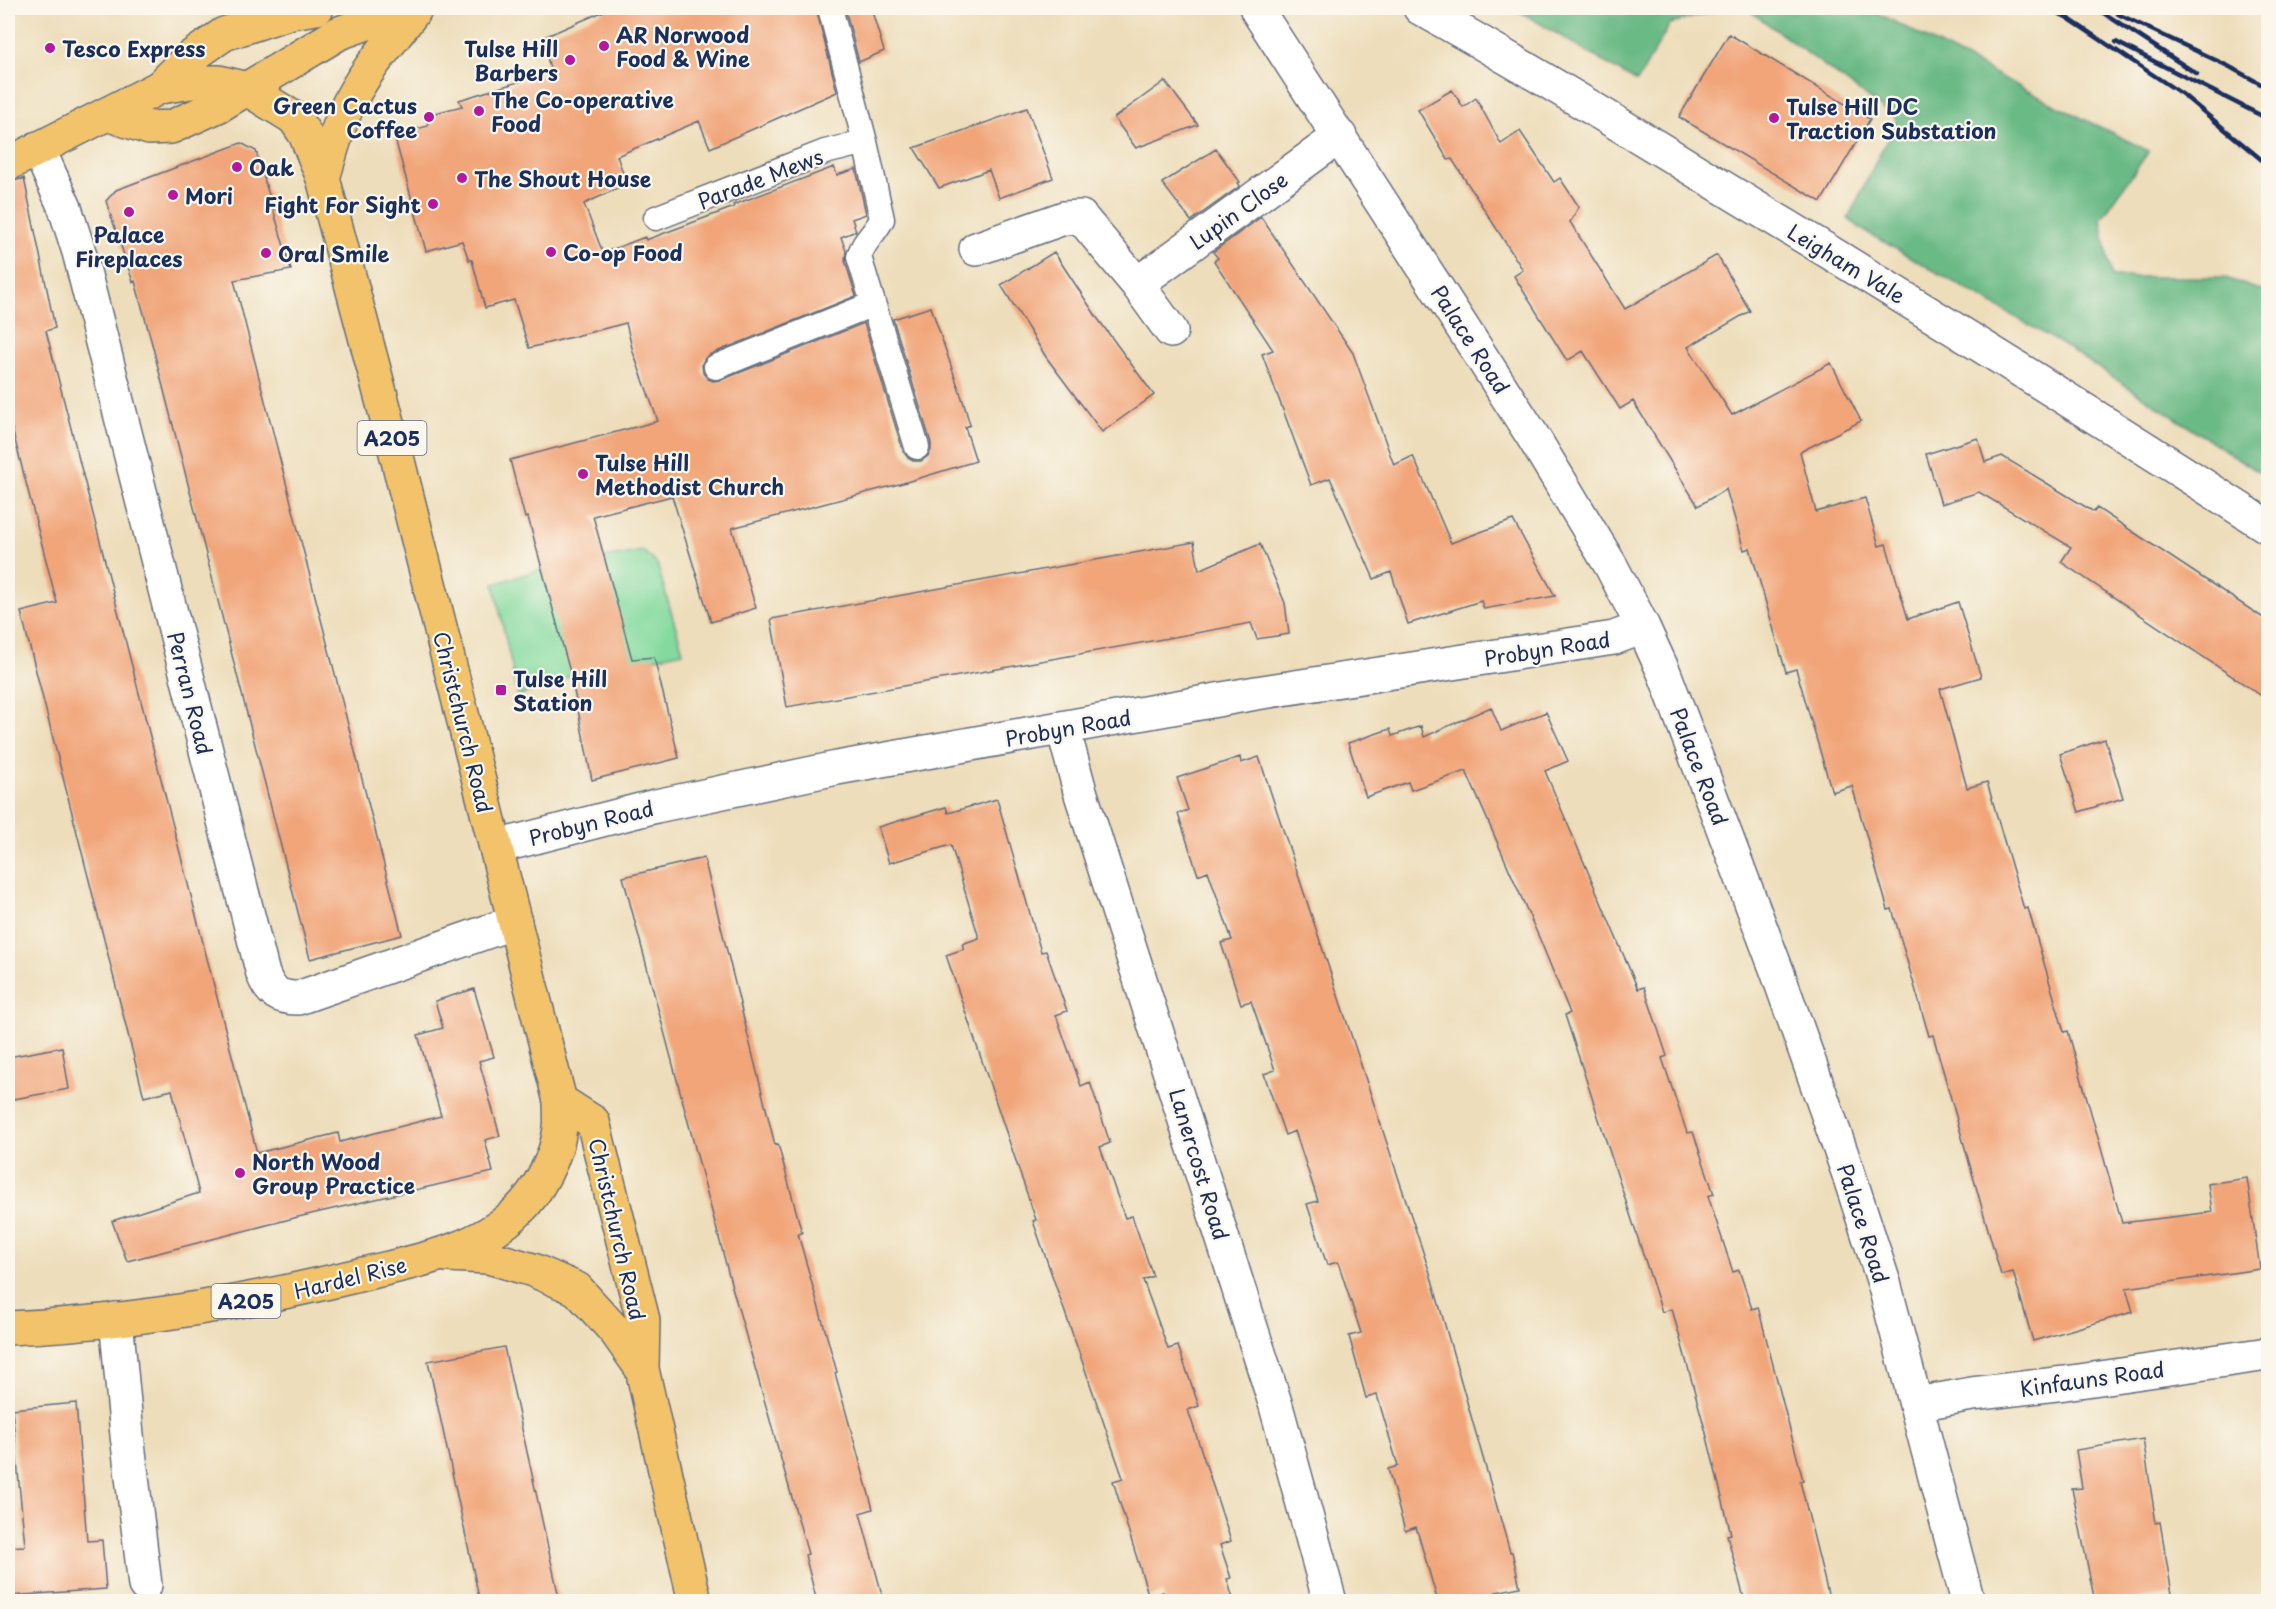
<svg xmlns="http://www.w3.org/2000/svg" width="2276" height="1609" font-family="'Playpen Sans',sans-serif">
<style>
.green{fill:#83da9e;stroke:#4f847e;stroke-width:1.5}
.forest{fill:#6aba85;stroke:#427472;stroke-width:1.5}
.building{fill:#f1a579}
.lines{fill:none;stroke-linecap:round;stroke-linejoin:round}
.service-casing{stroke:#646c7e;stroke-width:27}
.minor-casing{stroke:#646c7e;stroke-width:36}
.tertiary-casing{stroke:#646c7e;stroke-width:36}
.primary-casing{stroke:#646c7e;stroke-width:36}
.trunk-casing{stroke:#646c7e;stroke-width:36}
.service{stroke:#fff;stroke-width:24}
.minor{stroke:#fff;stroke-width:33}
.tertiary{stroke:#fff;stroke-width:33}
.primary{stroke:#f2c36a;stroke-width:33}
.trunk{stroke:#f2c36a;stroke-width:33}
.rail{stroke:#1b2f5e;stroke-width:4.5}
.poi-dot{fill:#b5179e;stroke:#fbf7ec;stroke-width:2}
.labels{text-anchor:middle;dominant-baseline:central;stroke-width:4.5;stroke-linejoin:round;paint-order:stroke}
.shield{fill:#fbf7ec;stroke:#5e6b89;stroke-width:1.5}
.shield-label{font-size:20px;font-weight:bold;fill:#1b2f5e}
.poi-label{font-size:21px;font-weight:bold;fill:#1b2f5e;stroke:#fbf7ec;text-anchor:start}
.street-label{font-size:21px;fill:#1b2f5e;stroke:#fbf7ec}
</style>
<rect width="100%" height="100%" fill="#fbf7ec"/>
<filter id="ink" filterUnits="userSpaceOnUse"><feTurbulence type="fractalNoise" baseFrequency=".0167" numOctaves="2"/><feDisplacementMap in="SourceGraphic" scale="12" xChannelSelector="R" yChannelSelector="G"/><feConvolveMatrix kernelMatrix="1 2 1 2 8 2 1 2 1" color-interpolation-filters="sRGB"/></filter>
<filter id="wash" filterUnits="userSpaceOnUse"><feTurbulence type="fractalNoise" baseFrequency=".008" numOctaves="4" result="noise"/><feDisplacementMap in="SourceGraphic" scale="24" xChannelSelector="R" yChannelSelector="G"/><feGaussianBlur stdDeviation="1.35" result="paint"/><feColorMatrix in="noise" values="0 0 0 0 0 0 0 0 0 0 0 0 0 0 0 0 0 1.4 0 .05"/><feComposite in="paint" operator="in"/></filter>
<g filter="url(#wash)">
<rect width="100%" height="100%" fill="#edddba"/>
<path class="green" d="M 643,551 L 657,564 L 683,652 L 571,676 L 518,696 L 494,584 L 542,569 Z"/>
<path class="forest" d="M 1514,8 L 1725,8 L 1670,24 L 1637,82 Z
M 1746,8 L 1868,8 L 2057,106 L 2149,151 L 2101,219 L 2111,277 L 2223,277 L 2268,293 L 2268,478 L 2057,341 L 1861,229 L 1848,218 L 1897,119 Z"/>
<g id="blocks">
<path class="building" d="M 611,8 L 816,8 L 837,92 L 710,148 L 699,121 L 617,156 L 627,184 L 584,204 L 603,253 L 645,237 L 646,240 L 734,207 L 733,205 L 834,167 L 837,175 L 856,169 L 866,214 L 852,219 L 856,231 L 841,237 L 846,251 L 845,261 L 856,296 L 711,354 L 705,358 L 702,364 L 703,373 L 708,379 L 713,381 L 721,380 L 864,323 L 903,451 L 908,458 L 913,461 L 921,461 L 928,456 L 931,450 L 931,443 L 893,319 L 931,307 L 964,404 L 970,425 L 965,427 L 976,461 L 903,483 L 732,528 L 756,608 L 711,622 L 672,496 L 593,516 L 632,659 L 654,657 L 679,758 L 592,780 L 571,676 L 528,517 L 525,518 L 510,460 L 658,421 L 633,352 L 626,323 L 529,348 L 514,300 L 485,308 L 472,260 L 469,260 L 462,241 L 426,251 L 394,135 L 428,126 L 427,115 L 462,106 L 459,100 L 551,72 L 542,38 Z
M 845,8 L 871,8 L 884,51 L 859,62 Z
M 1729,34 L 1870,119 L 1821,202 L 1679,117 Z
M 1165,81 L 1198,125 L 1136,148 L 1114,118 Z
M 1452,90 L 1463,107 L 1476,98 L 1501,144 L 1520,131 L 1554,182 L 1560,178 L 1579,207 L 1570,222 L 1625,309 L 1717,255 L 1750,311 L 1688,347 L 1732,415 L 1831,363 L 1861,421 L 1800,452 L 1816,512 L 1865,498 L 1879,546 L 1886,544 L 1908,619 L 1958,602 L 1981,677 L 1940,689 L 1967,788 L 1987,782 L 2024,909 L 2028,908 L 2064,1032 L 2068,1031 L 2122,1223 L 2212,1212 L 2208,1184 L 2247,1178 L 2260,1269 L 2126,1288 L 2133,1312 L 2033,1341 L 2013,1272 L 2001,1275 L 1933,1035 L 1929,1036 L 1892,909 L 1888,910 L 1852,786 L 1832,792 L 1796,669 L 1786,672 L 1750,548 L 1744,550 L 1726,489 L 1698,506 L 1633,401 L 1620,409 L 1583,351 L 1567,361 L 1514,276 L 1523,270 L 1452,159 L 1448,160 L 1418,110 Z
M 1027,108 L 1053,178 L 999,198 L 989,170 L 939,188 L 914,148 Z
M 241,143 L 256,151 L 291,270 L 234,280 L 402,935 L 310,959 L 151,340 L 135,281 L 133,282 L 106,201 L 116,190 Z
M 1216,149 L 1240,182 L 1238,183 L 1240,186 L 1191,221 L 1162,183 Z
M 24,178 L 55,328 L 46,331 L 257,1153 L 338,1133 L 340,1142 L 441,1116 L 418,1035 L 443,1028 L 435,1001 L 474,989 L 494,1057 L 479,1061 L 500,1136 L 485,1140 L 493,1172 L 298,1217 L 127,1261 L 112,1221 L 199,1193 L 172,1090 L 144,1097 L 21,612 L 57,603 L 8,413 L 8,183 Z
M 1261,217 L 1353,353 L 1394,465 L 1413,456 L 1451,543 L 1513,520 L 1555,596 L 1484,609 L 1481,601 L 1408,624 L 1391,572 L 1374,579 L 1330,478 L 1311,485 L 1262,354 L 1273,350 L 1214,261 L 1218,258 L 1213,252 Z
M 1054,252 L 1098,319 L 1154,395 L 1102,432 L 1046,357 L 1001,285 Z
M 1978,438 L 1985,462 L 2002,456 L 2094,512 L 2097,508 L 2268,621 L 2268,700 L 2061,562 L 2071,547 L 1979,492 L 1941,504 L 1926,454 Z
M 1194,542 L 1199,570 L 1260,544 L 1285,603 L 1289,634 L 1257,639 L 1251,623 L 787,707 L 771,619 Z
M 1491,707 L 1501,731 L 1546,712 L 1568,761 L 1545,771 L 1638,989 L 1644,987 L 1667,1056 L 1662,1058 L 1687,1133 L 1693,1132 L 1714,1194 L 1708,1196 L 1733,1272 L 1739,1270 L 1752,1309 L 1758,1307 L 1803,1480 L 1800,1481 L 1830,1602 L 1745,1602 L 1727,1535 L 1731,1534 L 1706,1433 L 1672,1309 L 1662,1312 L 1565,1015 L 1570,1013 L 1541,942 L 1466,771 L 1411,790 L 1408,782 L 1366,797 L 1348,743 L 1390,729 L 1392,736 L 1421,726 L 1424,737 Z
M 2105,739 L 2123,798 L 2079,812 L 2060,754 Z
M 1240,757 L 1241,763 L 1259,757 L 1430,1273 L 1510,1552 L 1512,1552 L 1520,1587 L 1496,1592 L 1498,1602 L 1438,1602 L 1416,1527 L 1405,1531 L 1388,1469 L 1398,1466 L 1377,1395 L 1366,1398 L 1349,1336 L 1361,1333 L 1338,1262 L 1327,1265 L 1307,1204 L 1318,1201 L 1295,1131 L 1285,1135 L 1264,1074 L 1275,1070 L 1251,1001 L 1241,1004 L 1221,943 L 1232,940 L 1208,871 L 1198,875 L 1178,814 L 1188,810 L 1177,778 Z
M 997,799 L 1041,952 L 1046,951 L 1067,1011 L 1056,1015 L 1081,1086 L 1090,1082 L 1110,1143 L 1100,1147 L 1125,1218 L 1132,1216 L 1153,1276 L 1143,1280 L 1168,1349 L 1178,1346 L 1199,1406 L 1188,1410 L 1231,1541 L 1220,1545 L 1231,1578 L 1227,1579 L 1234,1602 L 1165,1602 L 1163,1592 L 1149,1597 L 1113,1481 L 1123,1478 L 1033,1221 L 1036,1220 L 946,955 L 964,949 L 962,944 L 979,938 L 951,845 L 889,863 L 878,827 L 946,807 L 948,813 Z
M 704,858 L 775,1145 L 778,1144 L 802,1233 L 798,1234 L 837,1372 L 835,1373 L 873,1509 L 860,1513 L 884,1602 L 817,1602 L 805,1555 L 808,1554 L 731,1283 L 623,877 Z
M 62,1047 L 69,1089 L 8,1100 L 8,1057 Z
M 504,1347 L 560,1602 L 480,1602 L 428,1361 Z
M 76,1403 L 87,1541 L 102,1540 L 106,1589 L 9,1596 L 8,1547 L 25,1546 L 12,1409 Z
M 2143,1439 L 2156,1523 L 2160,1522 L 2172,1594 L 2122,1602 L 2095,1602 L 2072,1489 L 2082,1488 L 2076,1450 Z"/>
</g>
</g>
<g filter="url(#ink)">
<use href="#blocks" fill-opacity="0" stroke="#646c7e" stroke-width="1.5"/>
<g class="lines">
<defs>
<path id="service" d="M 830,8 L 865,142 L 882,219 C 875,234 863,241 859,257 L 917,447
M 656,218 L 825,152 L 865,142
M 716,367 L 873,304"/>
<path id="minor" d="M 1257,10 L 1532,435 L 1611,566 L 1643,627 L 1665,675 L 1777,971 L 1847,1169 L 1884,1283 L 1968,1602
M 38,148 L 65,208 L 79,252 L 263,974 C 270,992 278,998 298,998 L 515,922
M 976,249 L 1064,218 L 1081,217 L 1137,284 L 1171,331
M 1137,284 L 1340,136
M 1063,728 L 1080,791 L 1276,1406 L 1330,1602
M 496,847 L 656,806 L 837,768 L 1256,693 L 1614,638 L 1643,627
M 116,1319 L 127,1435 L 145,1585
M 1917,1404 L 1972,1394 L 2065,1383 L 2268,1354"/>
<path id="tertiary" d="M 1420,8 C 1544,77 1664,152 1785,225 C 1947,324 2109,424 2268,527"/>
<path id="primary" d="M 160,87 L 188,59 L 224,34 L 291,12 L 317,8
M 107,114 L 149,128 L 171,127 L 220,105 L 339,33 L 410,8
M 323,178 C 331,153 337,127 349,103 C 366,68 394,39 416,8"/>
<path id="trunk" d="M 8,164 L 160,87 L 192,82 L 219,82 L 247,89 L 294,118 L 305,134 L 323,178 L 394,445 L 560,1101 C 560,1110 561,1119 560,1128 C 557,1157 538,1192 517,1212 C 475,1252 416,1261 363,1274 C 246,1303 128,1323 8,1328
M 560,1101 L 593,1122 L 643,1320 L 642,1369 L 695,1602
M 446,1255 L 488,1257 L 533,1270 L 577,1289 L 616,1332 L 642,1369"/>
</defs>
<use href="#service" class="service-casing"/>
<use href="#minor" class="minor-casing"/>
<use href="#tertiary" class="tertiary-casing"/>
<use href="#primary" class="primary-casing"/>
<use href="#trunk" class="trunk-casing"/>
<use href="#service" class="service"/>
<use href="#minor" class="minor"/>
<use href="#tertiary" class="tertiary"/>
<use href="#primary" class="primary"/>
<use href="#trunk" class="trunk"/>
<path class="rail" d="M 2048,8 L 2070,19
M 2096,8 L 2197,74
M 2118,14 L 2228,66 L 2268,88
M 2063,15 L 2182,94 L 2268,165
M 2116,42 L 2268,119"/>
</g>
</g>
<g class="poi-dot">
<circle cx="604" cy="46" r="6"/>
<circle cx="50" cy="48" r="6"/>
<circle cx="570" cy="60" r="6"/>
<circle cx="479" cy="111" r="6"/>
<circle cx="429" cy="117" r="6"/>
<circle cx="1774" cy="118" r="6"/>
<circle cx="237" cy="167" r="6"/>
<circle cx="462" cy="178" r="6"/>
<circle cx="173" cy="195" r="6"/>
<circle cx="433" cy="204" r="6"/>
<circle cx="129" cy="212" r="6"/>
<circle cx="551" cy="252" r="6"/>
<circle cx="266" cy="253" r="6"/>
<circle cx="583" cy="474" r="6"/>
<rect x="495" y="684" width="12" height="12" rx="3"/>
<circle cx="240" cy="1173" r="6"/>
</g>
<g class="labels">
<g class="shield">
<rect x="357.5" y="421" width="69" height="34" rx="4.5"/>
<rect x="211.5" y="1284" width="69" height="34" rx="4.5"/>
</g>
<g class="shield-label">
<text x="392" y="438">A205</text>
<text x="246" y="1301">A205</text>
</g>
<g class="poi-label">
<text x="616" y="34">AR Norwood<tspan x="616" dy="24">Food &amp; Wine</tspan></text>
<text x="62" y="48">Tesco Express</text>
<text x="558" y="48" text-anchor="end">Tulse Hill<tspan x="558" dy="24">Barbers</tspan></text>
<text x="491" y="99">The Co-operative<tspan x="491" dy="24">Food</tspan></text>
<text x="417" y="105" text-anchor="end">Green Cactus<tspan x="417" dy="24">Coffee</tspan></text>
<text x="1786" y="106">Tulse Hill DC<tspan x="1786" dy="24">Traction Substation</tspan></text>
<text x="249" y="167">Oak</text>
<text x="474" y="178">The Shout House</text>
<text x="185" y="195">Mori</text>
<text x="421" y="204" text-anchor="end">Fight For Sight</text>
<text x="129" y="234" text-anchor="middle">Palace<tspan x="129" dy="24">Fireplaces</tspan></text>
<text x="563" y="252">Co-op Food</text>
<text x="278" y="253">Oral Smile</text>
<text x="595" y="462">Tulse Hill<tspan x="595" dy="24">Methodist Church</tspan></text>
<text x="513" y="678">Tulse Hill<tspan x="513" dy="24">Station</tspan></text>
<text x="252" y="1161">North Wood<tspan x="252" dy="24">Group Practice</tspan></text>
</g>
<g class="street-label">
<text transform="translate(760 178) rotate(-21)">Parade Mews</text>
<text transform="translate(1238 210) rotate(-36)">Lupin Close</text>
<text transform="translate(1847 263) rotate(31)">Leigham Vale</text>
<text transform="translate(1471 339) rotate(57)">Palace Road</text>
<text transform="translate(1547 648) rotate(-9)">Probyn Road</text>
<text transform="translate(191 693) rotate(76)">Perran Road</text>
<text transform="translate(464 722) rotate(76)">Christchurch Road</text>
<text transform="translate(1068 727) rotate(-10)">Probyn Road</text>
<text transform="translate(1700 766) rotate(69)">Palace Road</text>
<text transform="translate(591 822) rotate(-14)">Probyn Road</text>
<text transform="translate(1200 1164) rotate(73)">Lanercost Road</text>
<text transform="translate(1864 1223) rotate(72)">Palace Road</text>
<text transform="translate(618 1229) rotate(77)">Christchurch Road</text>
<text transform="translate(350 1277) rotate(-14)">Hardel Rise</text>
<text transform="translate(2092 1378) rotate(-8)">Kinfauns Road</text>
</g>
</g>
<rect width="2276" height="1609" fill="none" stroke="#fbf7ec" stroke-width="30"/>
</svg>
